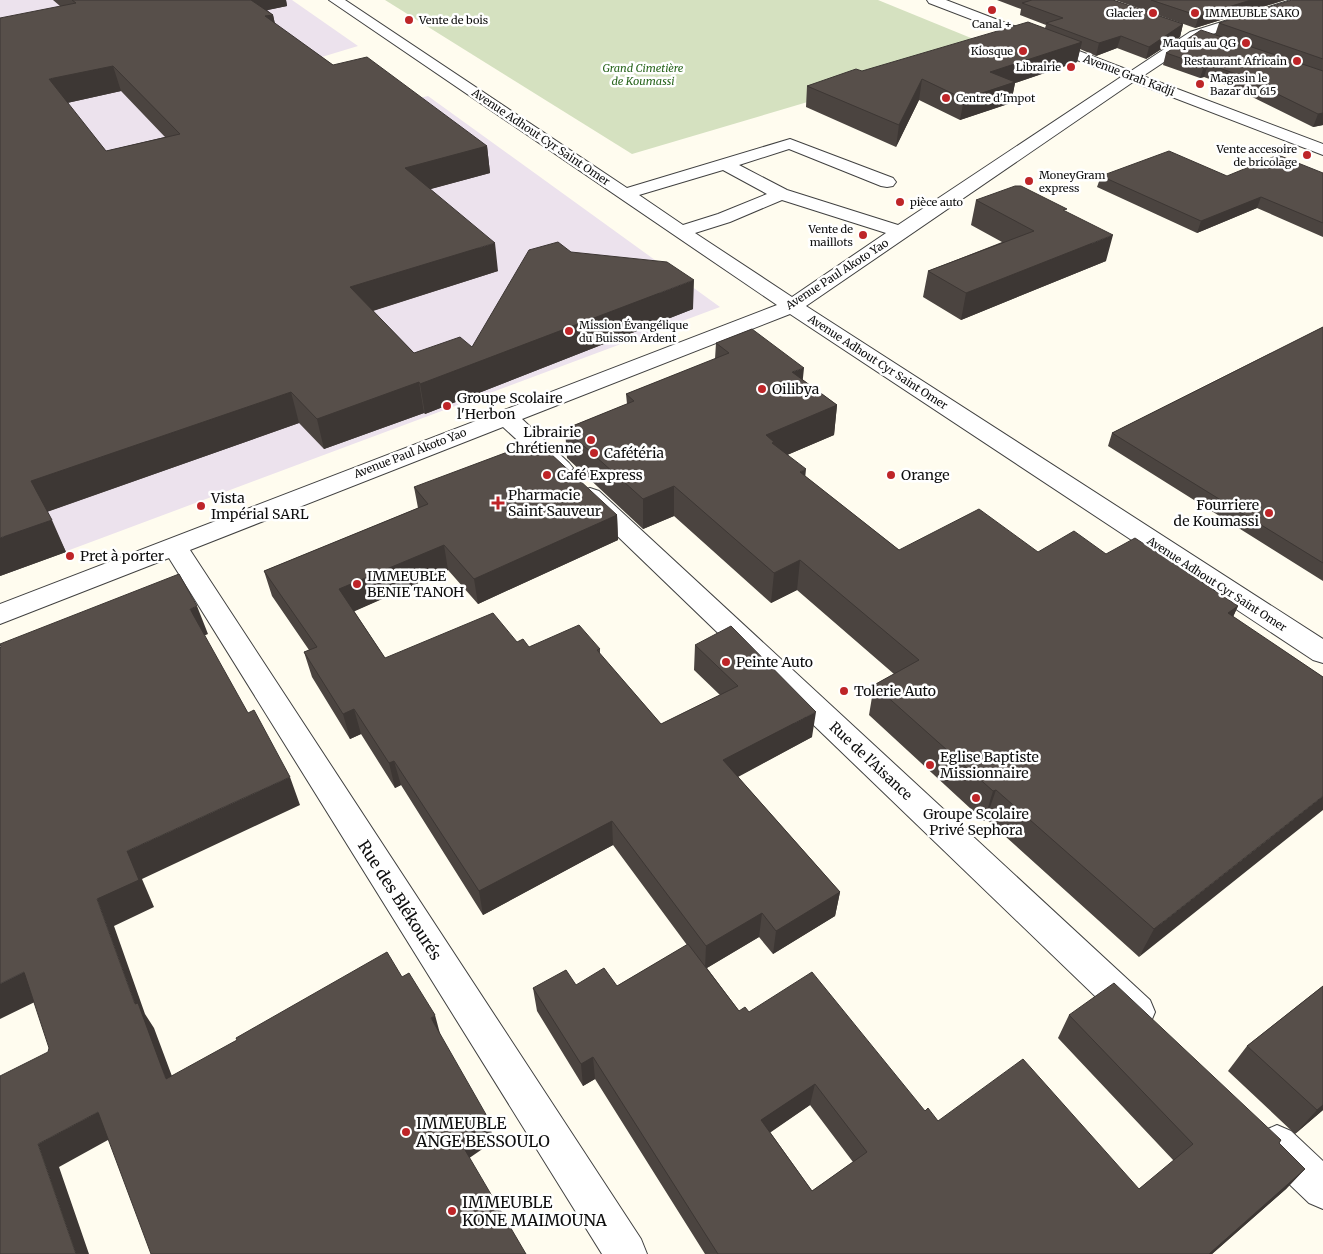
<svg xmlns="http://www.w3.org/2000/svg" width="1323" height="1254" font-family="Merriweather,serif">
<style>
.industrial{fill:#ece2ed}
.cemetery{fill:#d5e1c0}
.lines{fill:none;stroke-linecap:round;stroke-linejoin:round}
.minor-casing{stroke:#414141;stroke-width:2}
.minor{fill:#fff;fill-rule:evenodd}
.wall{fill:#4b4440;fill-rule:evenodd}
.shaded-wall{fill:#3d3734}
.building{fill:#574f4a;stroke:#3d3734;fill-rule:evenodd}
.poi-dot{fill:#be2528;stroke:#fff;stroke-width:2}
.labels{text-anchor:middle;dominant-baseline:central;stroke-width:5;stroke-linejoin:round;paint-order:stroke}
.far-poi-label{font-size:11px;fill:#0e0e0e;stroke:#fff;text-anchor:end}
.far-park-label{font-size:11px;font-style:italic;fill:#2a661e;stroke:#fff}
.far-street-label{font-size:11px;fill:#0e0e0e;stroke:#fff}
.poi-label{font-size:14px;fill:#0e0e0e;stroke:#fff;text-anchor:start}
.street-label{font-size:14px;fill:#0e0e0e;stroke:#fff}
.near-street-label{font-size:16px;fill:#0e0e0e;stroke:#fff}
.near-poi-label{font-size:16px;fill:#0e0e0e;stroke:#fff;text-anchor:start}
</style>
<rect width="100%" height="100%" fill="#fffcef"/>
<path class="industrial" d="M 0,0 L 292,0 L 358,46 L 302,63 L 291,129 L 428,96 L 720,307 L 0,576 Z"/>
<path class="cemetery" d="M 385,0 L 878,0 L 993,47 L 632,154 Z"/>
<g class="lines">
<defs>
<path id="minor" d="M 329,0 L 345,0 L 627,188 L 790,139 L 893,178 L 896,182 L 893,186 L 887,187 L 881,186 L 789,149 L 739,165 L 787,190 L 898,225 L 1121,77 L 929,3 L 927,0 L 946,0 L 1131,71 L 1190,32 L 1291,0 L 1311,0 L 1309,3 L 1200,38 L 1143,76 L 1323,144 L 1323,155 L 1133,82 L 806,306 L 1323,639 L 1323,663 L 1313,660 L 790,314 L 522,419 L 569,463 L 573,468 L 569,473 L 561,475 L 553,473 L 503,427 L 190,550 L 641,1239 L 647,1254 L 602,1254 L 169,558 L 0,624 L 0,604 L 777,305 ZM 723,170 L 767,194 L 718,214 L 683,225 L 639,195 ZM 782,200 L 886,233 L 792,297 L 695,233 L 730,222 Z
M 590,488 L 599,491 L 1150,1000 L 1155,1012 L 1150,1024 L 1137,1029 L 1124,1024 L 581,501 L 578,496 L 581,491 Z
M 1277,1125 L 1291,1131 L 1323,1161 L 1323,1209 L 1309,1203 L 1263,1159 L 1257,1145 L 1263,1131 Z"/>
</defs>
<use href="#minor" class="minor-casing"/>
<use href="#minor" class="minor"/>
</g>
<path class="wall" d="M 53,0 L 286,0 L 287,6 L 267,10 L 273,15 L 275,24 L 333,65 L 487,146 L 490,173 L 430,189 L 498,271 L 373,311 L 414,353 L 472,347 L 571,252 L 693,309 L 425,414 L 424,413 L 324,449 L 299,423 L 47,512 L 66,552 L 0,576 L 60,6 ZM 121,91 L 165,137 L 106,151 L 67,103 Z
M 997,0 L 1113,0 L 1183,24 L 1180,37 L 1146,59 L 1117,48 L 1096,56 L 1080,49 L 1077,62 L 1015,83 L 1011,103 L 960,120 L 919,100 L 896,147 L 806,107 L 807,86 L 862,71 L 1045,28 L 1046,25 L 1020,15 L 1021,9 Z
M 1115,0 L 1285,0 L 1195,28 Z
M 1323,0 L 1323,125 L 1313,127 L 1234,88 L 1204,77 L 1200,78 L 1163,65 L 1166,53 L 1215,35 L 1219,23 Z
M 1323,173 L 1323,237 L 1257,208 L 1197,233 L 1097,187 L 1101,176 L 1227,176 Z
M 976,200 L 1066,212 L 1106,261 L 961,320 L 923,297 L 928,271 L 1002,242 L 971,225 Z
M 1323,327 L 1323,581 L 1108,446 L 1112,433 Z
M 716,343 L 803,380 L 837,405 L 834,435 L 787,455 L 806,477 L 899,550 L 1038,552 L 1106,554 L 1238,606 L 1233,617 L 1323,677 L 1139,957 L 986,819 L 984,821 L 869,715 L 874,685 L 894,674 L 797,590 L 771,603 L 674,516 L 643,529 L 567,458 L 565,429 L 627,404 L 626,394 L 715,359 Z
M 414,487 L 617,515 L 618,540 L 478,604 L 448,570 L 354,611 L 385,658 L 517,642 L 529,647 L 600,649 L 600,654 L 661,724 L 720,695 L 694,670 L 695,645 L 812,737 L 738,777 L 840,892 L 835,916 L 773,954 L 759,937 L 707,968 L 739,1011 L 749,1012 L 925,1111 L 938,1121 L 1139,1189 L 1174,1161 L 1058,1038 L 1069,1015 L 1281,1140 L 1279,1143 L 1305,1169 L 1286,1189 L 1212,1254 L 705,1254 L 595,1079 L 583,1086 L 537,1011 L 533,988 L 576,985 L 617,986 L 687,945 L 613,845 L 483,915 L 401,785 L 395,788 L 361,734 L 350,739 L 312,677 L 304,652 L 309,650 L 272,596 L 264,571 L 418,508 ZM 810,1105 L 853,1162 L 812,1191 L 770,1132 Z
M 1323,986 L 1323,1110 L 1295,1134 L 1228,1071 L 1247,1046 Z"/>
<path class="shaded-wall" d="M 241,0 L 286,0 L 287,6 L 245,15 Z
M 1251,0 L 1285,0 L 1195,28 L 1199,16 Z
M 273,15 L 278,38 L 265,16 Z
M 1183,24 L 1180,37 L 1146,59 L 1149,47 Z
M 1121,36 L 1117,48 L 1096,56 L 1099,43 Z
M 1082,42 L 1077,62 L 1015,83 L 1011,103 L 960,120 L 964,99 L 990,72 Z
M 1208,64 L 1204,77 L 1200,78 L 1204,66 Z
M 113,66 L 121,91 L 58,105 L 49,79 Z
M 922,79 L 919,100 L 896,147 L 899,125 Z
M 1323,113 L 1323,125 L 1313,127 L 1318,114 Z
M 487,146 L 490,173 L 409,195 L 405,168 Z
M 1261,197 L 1257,208 L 1197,233 L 1201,221 Z
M 1113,235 L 1106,261 L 961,320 L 966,293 Z
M 495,243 L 498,271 L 356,316 L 350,287 Z
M 694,280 L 693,309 L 425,414 L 420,384 Z
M 804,368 L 801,397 L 792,372 Z
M 419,382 L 424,413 L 324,449 L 317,419 Z
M 291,392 L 299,423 L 46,512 L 31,481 Z
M 837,405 L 834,435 L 773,461 L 766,435 Z
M 806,469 L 803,499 L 800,472 Z
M 674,486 L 674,516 L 643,529 L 643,499 Z
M 617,515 L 618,540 L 478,604 L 474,579 Z
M 52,520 L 66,552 L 0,576 L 0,538 Z
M 444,545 L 448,570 L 346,615 L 339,589 Z
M 800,560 L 797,590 L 771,603 L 774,573 Z
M 197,606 L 208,634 L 201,637 L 190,609 Z
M 1238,606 L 1224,636 L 1228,613 Z
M 354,709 L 361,734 L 350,739 L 343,714 Z
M 816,712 L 812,737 L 722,785 L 723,760 Z
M 394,761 L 401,785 L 395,788 L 389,763 Z
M 290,777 L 300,805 L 142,879 L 154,907 L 114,926 L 145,1014 L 154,1028 L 182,1103 L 166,1079 L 135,1004 L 97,899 L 127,851 Z
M 996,790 L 986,819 L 984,821 L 993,791 Z
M 1323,796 L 1323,810 L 1139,957 L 1154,929 Z
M 612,821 L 613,845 L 483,915 L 479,891 Z
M 840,892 L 835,916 L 773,954 L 776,931 Z
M 762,913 L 759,937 L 705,969 L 706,946 Z
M 24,972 L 43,998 L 0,1019 L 0,984 Z
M 435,1015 L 442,1041 L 431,1018 Z
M 593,1057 L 595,1079 L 583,1086 L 581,1064 Z
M 815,1084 L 810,1105 L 758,1141 L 761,1120 Z
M 1323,1105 L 1323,1110 L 1295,1134 L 1317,1110 Z
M 98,1112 L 117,1135 L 59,1167 L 89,1254 L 76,1254 L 38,1144 Z
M 488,1118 L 494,1141 L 465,1161 L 458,1138 Z
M 1305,1169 L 1286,1189 L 1212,1254 L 1209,1254 Z"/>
<path class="building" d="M 72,0 L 251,0 L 273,15 L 265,16 L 333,65 L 367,57 L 487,146 L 405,168 L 495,243 L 350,287 L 414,353 L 460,337 L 472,347 L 529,250 L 558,242 L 571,252 L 667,262 L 694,280 L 420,384 L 419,382 L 317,419 L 291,392 L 31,481 L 52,520 L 0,538 L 0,18 L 76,3 ZM 113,66 L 180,134 L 106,151 L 49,79 Z
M 1032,0 L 1113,0 L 1183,24 L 1149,47 L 1121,36 L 1099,43 L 1046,23 L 1063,18 L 1022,3 Z
M 1151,0 L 1251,0 L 1199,16 Z
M 1292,0 L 1323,0 L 1323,59 L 1219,23 Z
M 1028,22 L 1082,42 L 990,72 L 1015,82 L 964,99 L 922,79 L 899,125 L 807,86 L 856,69 L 862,71 Z
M 1201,30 L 1323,71 L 1323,113 L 1318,114 L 1239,75 L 1208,64 L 1204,66 L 1166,53 Z
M 1169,151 L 1227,176 L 1278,155 L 1323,173 L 1323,223 L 1261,197 L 1201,221 L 1101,176 Z
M 1015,186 L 1021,186 L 1067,209 L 1063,210 L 1113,235 L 966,293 L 928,271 L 1034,231 L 976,200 Z
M 1323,327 L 1323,563 L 1112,433 Z
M 752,329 L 804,368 L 792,372 L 837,405 L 766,435 L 774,442 L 772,443 L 806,469 L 800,472 L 899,550 L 979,509 L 1038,552 L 1074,531 L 1106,554 L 1135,538 L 1238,606 L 1228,613 L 1323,677 L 1323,796 L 1154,929 L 996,790 L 993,791 L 874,685 L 919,660 L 800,560 L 774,573 L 674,486 L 643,499 L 565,429 L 634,401 L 626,394 L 729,353 L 716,343 Z
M 537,441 L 617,515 L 474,579 L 444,545 L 339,589 L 385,658 L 493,613 L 517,642 L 523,639 L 529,647 L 579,625 L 600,649 L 597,650 L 661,724 L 738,686 L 695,645 L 731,626 L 816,712 L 723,760 L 840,892 L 776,931 L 762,913 L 706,946 L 612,821 L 479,891 L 394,761 L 389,763 L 354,709 L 343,714 L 304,652 L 317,647 L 264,571 L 428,504 L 414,487 Z
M 179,574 L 197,606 L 190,609 L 248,713 L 254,710 L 290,777 L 127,851 L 139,880 L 97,899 L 135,1004 L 138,1003 L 166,1079 L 237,1040 L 236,1038 L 387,952 L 402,977 L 409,973 L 435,1015 L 431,1018 L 488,1118 L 458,1138 L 526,1254 L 151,1254 L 98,1112 L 38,1144 L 76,1254 L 0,1254 L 0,1076 L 48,1052 L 49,1048 L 24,972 L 0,984 L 0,648 L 1,647 L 0,644 Z
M 688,944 L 739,1011 L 745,1007 L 749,1012 L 812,972 L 925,1111 L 928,1108 L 938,1121 L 1023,1059 L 1139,1189 L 1193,1144 L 1069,1015 L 1114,983 L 1281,1140 L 1279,1143 L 1305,1169 L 1209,1254 L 718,1254 L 593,1057 L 581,1064 L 533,988 L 566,970 L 576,985 L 604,968 L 617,986 ZM 815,1084 L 867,1152 L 812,1191 L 761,1120 Z
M 1323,986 L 1323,1105 L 1317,1110 L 1247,1046 Z"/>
<g class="poi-dot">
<circle cx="992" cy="10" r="5"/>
<circle cx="1153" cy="13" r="5"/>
<circle cx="1195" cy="13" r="5"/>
<circle cx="409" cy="20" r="5"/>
<circle cx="1246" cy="43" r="5"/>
<circle cx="1023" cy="51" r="5"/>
<circle cx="1297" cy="61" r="5"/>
<circle cx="1071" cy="67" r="5"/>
<circle cx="1200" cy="84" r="5"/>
<circle cx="946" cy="98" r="5"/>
<circle cx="1307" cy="155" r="5"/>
<circle cx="1029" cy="181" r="5"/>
<circle cx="900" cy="202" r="5"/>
<circle cx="863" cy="235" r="5"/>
<circle cx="569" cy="331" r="5"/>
<circle cx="762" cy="389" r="5"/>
<circle cx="447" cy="406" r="5"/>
<circle cx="591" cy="440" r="5"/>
<circle cx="594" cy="453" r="5"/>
<circle cx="547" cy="475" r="5"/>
<circle cx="891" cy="475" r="5"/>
<path d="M495.5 495.5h5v5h5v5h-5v5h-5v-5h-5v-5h5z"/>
<circle cx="201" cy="506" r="5"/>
<circle cx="1269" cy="513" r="5"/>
<circle cx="70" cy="556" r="5"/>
<circle cx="357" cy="584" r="5"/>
<circle cx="726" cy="662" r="5"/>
<circle cx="844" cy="691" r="5"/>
<circle cx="930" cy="765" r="5"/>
<circle cx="976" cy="798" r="5"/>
<circle cx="406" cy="1132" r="5"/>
<circle cx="452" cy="1211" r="5"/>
</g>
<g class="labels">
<g class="far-poi-label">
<text x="1143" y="13">Glacier</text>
<text x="1205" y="13" text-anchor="start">IMMEUBLE SAKO</text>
<text x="419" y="20" text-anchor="start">Vente de bois</text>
<text x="992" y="24" text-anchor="middle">Canal +</text>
<text x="1236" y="43">Maquis au QG</text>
<text x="1013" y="51">Kiosque</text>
<text x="1287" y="61">Restaurant Africain</text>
<text x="1061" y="67">Librairie</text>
<text x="1210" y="78" text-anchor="start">Magasin le<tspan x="1210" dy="13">Bazar du 615</tspan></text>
<text x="956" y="98" text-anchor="start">Centre d'Impot</text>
<text x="1297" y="149">Vente accesoire<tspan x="1297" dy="13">de bricolage</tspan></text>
<text x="1039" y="175" text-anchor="start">MoneyGram<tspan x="1039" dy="13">express</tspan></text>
<text x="910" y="202" text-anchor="start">pièce auto</text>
<text x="853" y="229">Vente de<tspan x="853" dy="13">maillots</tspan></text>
<text x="579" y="325" text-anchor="start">Mission Évangélique<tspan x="579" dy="13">du Buisson Ardent</tspan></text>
</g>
<g class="far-park-label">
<text x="643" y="68">Grand Cimetière<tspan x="643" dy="13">de Koumassi</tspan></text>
</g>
<g class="far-street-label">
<text transform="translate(1129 75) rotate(21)">Avenue Grah Kadji</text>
<text transform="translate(541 137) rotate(34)">Avenue Adhout Cyr Saint Omer</text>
<text transform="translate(837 274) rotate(-33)">Avenue Paul Akoto Yao</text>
<text transform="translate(878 362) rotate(33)">Avenue Adhout Cyr Saint Omer</text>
<text transform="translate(410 453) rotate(-21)">Avenue Paul Akoto Yao</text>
<text transform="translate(1217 584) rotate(33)">Avenue Adhout Cyr Saint Omer</text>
</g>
<g class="poi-label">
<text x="772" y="389">Oilibya</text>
<text x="457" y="398">Groupe Scolaire<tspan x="457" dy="16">l'Herbon</tspan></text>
<text x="581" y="432" text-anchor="end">Librairie<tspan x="581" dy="16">Chrétienne</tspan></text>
<text x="604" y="453">Cafétéria</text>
<text x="557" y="475">Café Express</text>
<text x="901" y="475">Orange</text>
<text x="508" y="495">Pharmacie<tspan x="508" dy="16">Saint Sauveur</tspan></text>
<text x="211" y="498">Vista<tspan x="211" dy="16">Impérial SARL</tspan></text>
<text x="1259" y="505" text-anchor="end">Fourriere<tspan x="1259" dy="16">de Koumassi</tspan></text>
<text x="80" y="556">Pret à porter</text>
<text x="367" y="576">IMMEUBLE<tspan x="367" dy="16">BENIE TANOH</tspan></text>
<text x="736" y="662">Peinte Auto</text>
<text x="854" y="691">Tolerie Auto</text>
<text x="940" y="757">Eglise Baptiste<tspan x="940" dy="16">Missionnaire</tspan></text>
<text x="976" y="814" text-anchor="middle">Groupe Scolaire<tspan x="976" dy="16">Privé Sephora</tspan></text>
</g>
<g class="street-label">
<text transform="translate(871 761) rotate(43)">Rue de l'Aisance</text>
</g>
<g class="near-street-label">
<text transform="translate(400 900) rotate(57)">Rue des Blékourés</text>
</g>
<g class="near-poi-label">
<text x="416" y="1123">IMMEUBLE<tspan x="416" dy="18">ANGE BESSOULO</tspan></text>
<text x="462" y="1202">IMMEUBLE<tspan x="462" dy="18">KONE MAIMOUNA</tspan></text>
</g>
</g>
</svg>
